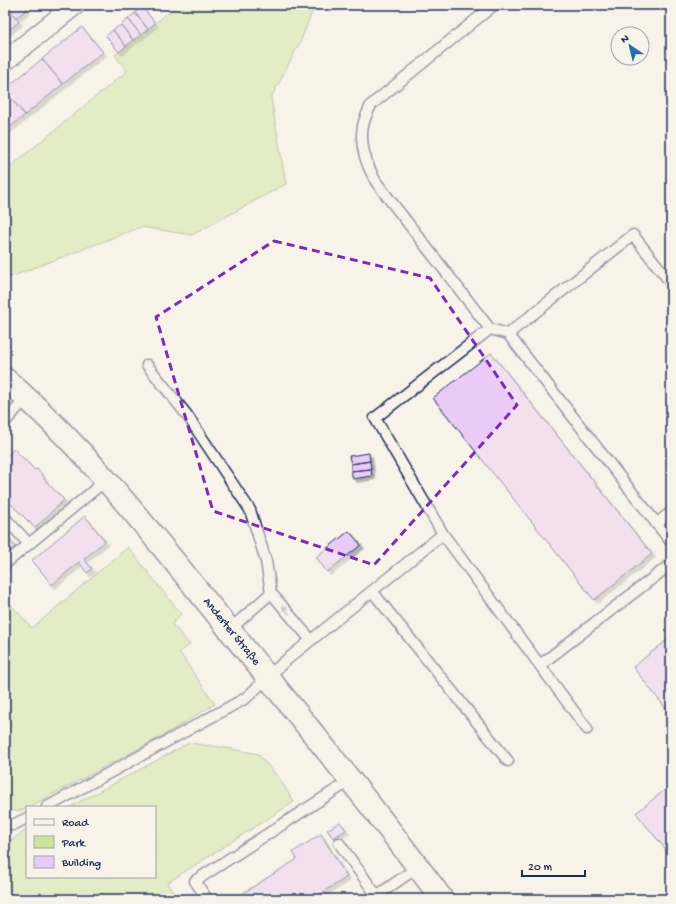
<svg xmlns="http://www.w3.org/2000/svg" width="676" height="904" font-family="'Gochi Hand',sans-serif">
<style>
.green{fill:#cbe49a;stroke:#738a7c}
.building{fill:#eacaf7;stroke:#1b2f5e;filter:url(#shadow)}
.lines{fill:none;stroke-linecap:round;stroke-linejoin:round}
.service-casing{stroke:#1b2f5e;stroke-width:13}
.minor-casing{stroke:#1b2f5e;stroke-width:22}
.secondary-casing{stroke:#1b2f5e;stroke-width:25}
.service{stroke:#f7f3e8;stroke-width:10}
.minor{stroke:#f7f3e8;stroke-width:19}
.secondary{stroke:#f7f3e8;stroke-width:22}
.rail{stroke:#1b2f5e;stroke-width:3;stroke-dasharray:6 3;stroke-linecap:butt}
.oneway{fill:#8991a3}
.marked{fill:none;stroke:#7b2cbf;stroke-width:3;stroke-dasharray:8 5;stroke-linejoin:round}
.labels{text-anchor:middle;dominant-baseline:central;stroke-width:3.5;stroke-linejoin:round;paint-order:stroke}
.street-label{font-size:12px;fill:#1b2f5e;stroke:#f7f3e8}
</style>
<defs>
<filter id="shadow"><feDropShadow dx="3.5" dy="3.5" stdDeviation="0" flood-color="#0004"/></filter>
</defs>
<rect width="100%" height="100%" fill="#f7f3e8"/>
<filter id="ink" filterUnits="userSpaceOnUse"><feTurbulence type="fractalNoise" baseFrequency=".025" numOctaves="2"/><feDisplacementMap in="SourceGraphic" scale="8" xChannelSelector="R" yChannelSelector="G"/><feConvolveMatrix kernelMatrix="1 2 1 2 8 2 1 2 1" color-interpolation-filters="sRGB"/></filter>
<g filter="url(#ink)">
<path class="green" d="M 178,5 L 315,5 L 301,40 L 271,98 L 286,184 L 192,235 L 141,227 L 5,279 L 5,171 L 127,71 L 115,55 Z
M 128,547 L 181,614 L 172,624 L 190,645 L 179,652 L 215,704 L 164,735 L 29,807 C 19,811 17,813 5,809 L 5,598 L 32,628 Z
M 189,743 L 227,748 L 258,754 L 279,778 L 294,802 L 167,883 L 178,899 L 5,899 L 5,844 L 27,830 L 27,877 L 155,877 L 155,807 L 70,807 Z"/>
<path class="building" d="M 5,5 L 19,22 L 5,33 Z
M 6,5 L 24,5 L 27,9 L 16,18 Z
M 142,7 L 155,23 L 148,29 L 135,13 Z
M 135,13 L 148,29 L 141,35 L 128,19 Z
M 128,19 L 141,35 L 133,40 L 121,25 Z
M 121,25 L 133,40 L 126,46 L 113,30 Z
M 82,27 L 103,52 L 63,84 L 42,59 Z
M 113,30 L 126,46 L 119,52 L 106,36 Z
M 42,59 L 63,84 L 25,115 L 5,91 L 5,89 Z
M 5,91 L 25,115 L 5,131 Z
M 491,353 L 652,554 L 594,600 L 433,398 Z
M 14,449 L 35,470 L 37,469 L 45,478 L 44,479 L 64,500 L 35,528 L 5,498 L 5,458 Z
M 369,453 L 370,461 L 351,464 L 349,456 Z
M 370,461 L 371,469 L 351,471 L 351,464 Z
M 371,469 L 372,476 L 353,479 L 351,471 Z
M 85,516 L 105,541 L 84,559 L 92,569 L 87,573 L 79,562 L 52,585 L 32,560 Z
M 349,531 L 361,545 L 327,572 L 316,557 Z
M 5,534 L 15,547 L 5,555 Z
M 671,637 L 671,715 L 633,667 Z
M 671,785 L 671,856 L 636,813 Z
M 340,822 L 346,830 L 333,838 L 327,830 Z
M 321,834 L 347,877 L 312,899 L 234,899 L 297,859 L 293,852 Z"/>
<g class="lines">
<defs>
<path id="service" d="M 490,329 L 376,182 C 367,165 359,146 363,126 C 364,119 368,112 371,105 L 494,5
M 508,334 L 633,235 L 671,283
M 147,365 L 187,415 L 250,510 L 266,561 L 271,593
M 5,422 L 27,397
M 5,518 L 29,544 L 105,481
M 656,524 L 671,512
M 443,534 L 375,418 L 490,329 L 508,334 L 671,542
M 5,564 L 29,544
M 372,591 L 443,534 L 587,729
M 229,630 L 271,593 L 311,640
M 540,665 L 671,564
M 47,807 L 246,698 L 284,662 L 372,591 L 508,761
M 5,822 L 13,825 L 27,818
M 339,843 L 377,896
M 207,899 L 195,881 L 351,780
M 372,899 L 418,867"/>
<path id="minor" d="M 5,61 L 75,5"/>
<path id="secondary" d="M 5,379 C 88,450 155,538 224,623 C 297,714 372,804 442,899"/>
</defs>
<use href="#service" class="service-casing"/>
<use href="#minor" class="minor-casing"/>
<use href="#secondary" class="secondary-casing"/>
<use href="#service" class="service"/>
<use href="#minor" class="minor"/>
<use href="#secondary" class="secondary"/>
<path class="rail" d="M 669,5 L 671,7"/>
</g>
<defs><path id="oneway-solid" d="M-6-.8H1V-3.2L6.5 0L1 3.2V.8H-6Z"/></defs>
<use class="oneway" href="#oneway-solid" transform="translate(286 610) rotate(-131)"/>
</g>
<path d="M0 0H676V904H0ZM 274,241 L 430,278 L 517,405 L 374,565 L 213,511 L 156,317 Z" fill="#f7f3e8" fill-opacity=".55" fill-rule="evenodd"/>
<path class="marked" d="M 274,241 L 430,278 L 517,405 L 374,565 L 213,511 L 156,317 Z"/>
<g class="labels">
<g class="street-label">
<text transform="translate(231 632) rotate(51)">Anderter Straße</text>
</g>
</g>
<rect width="676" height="904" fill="none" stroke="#f7f3e8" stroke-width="20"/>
<rect x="10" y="10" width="656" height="884" fill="none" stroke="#1b2f5e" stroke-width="1.5" filter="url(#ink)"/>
<rect x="26" y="806" width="130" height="72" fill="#f7f3e8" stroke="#9fa5b1"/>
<rect x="34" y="819" width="20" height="6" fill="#f7f3e8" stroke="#9fa5b1"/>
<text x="62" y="826" font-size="12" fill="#1b2f5e">Road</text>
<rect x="34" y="836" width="20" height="12" fill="#cbe49a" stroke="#9fa5b1"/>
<text x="62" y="846" font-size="12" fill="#1b2f5e">Park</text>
<rect x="34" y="856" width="20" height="12" fill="#eacaf7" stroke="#9fa5b1"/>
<text x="62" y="866" font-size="12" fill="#1b2f5e">Building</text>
<g transform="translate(630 46) rotate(325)"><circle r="19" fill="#f7f3e8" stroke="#9fa5b1"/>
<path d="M0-3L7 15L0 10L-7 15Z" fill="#1f6fb2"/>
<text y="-6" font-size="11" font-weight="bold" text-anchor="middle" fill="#1b2f5e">N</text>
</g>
<path d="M522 870v6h63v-6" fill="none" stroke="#1b2f5e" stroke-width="2"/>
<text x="528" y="870" font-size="12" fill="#1b2f5e" stroke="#f7f3e8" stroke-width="3" paint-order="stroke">20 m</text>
</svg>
